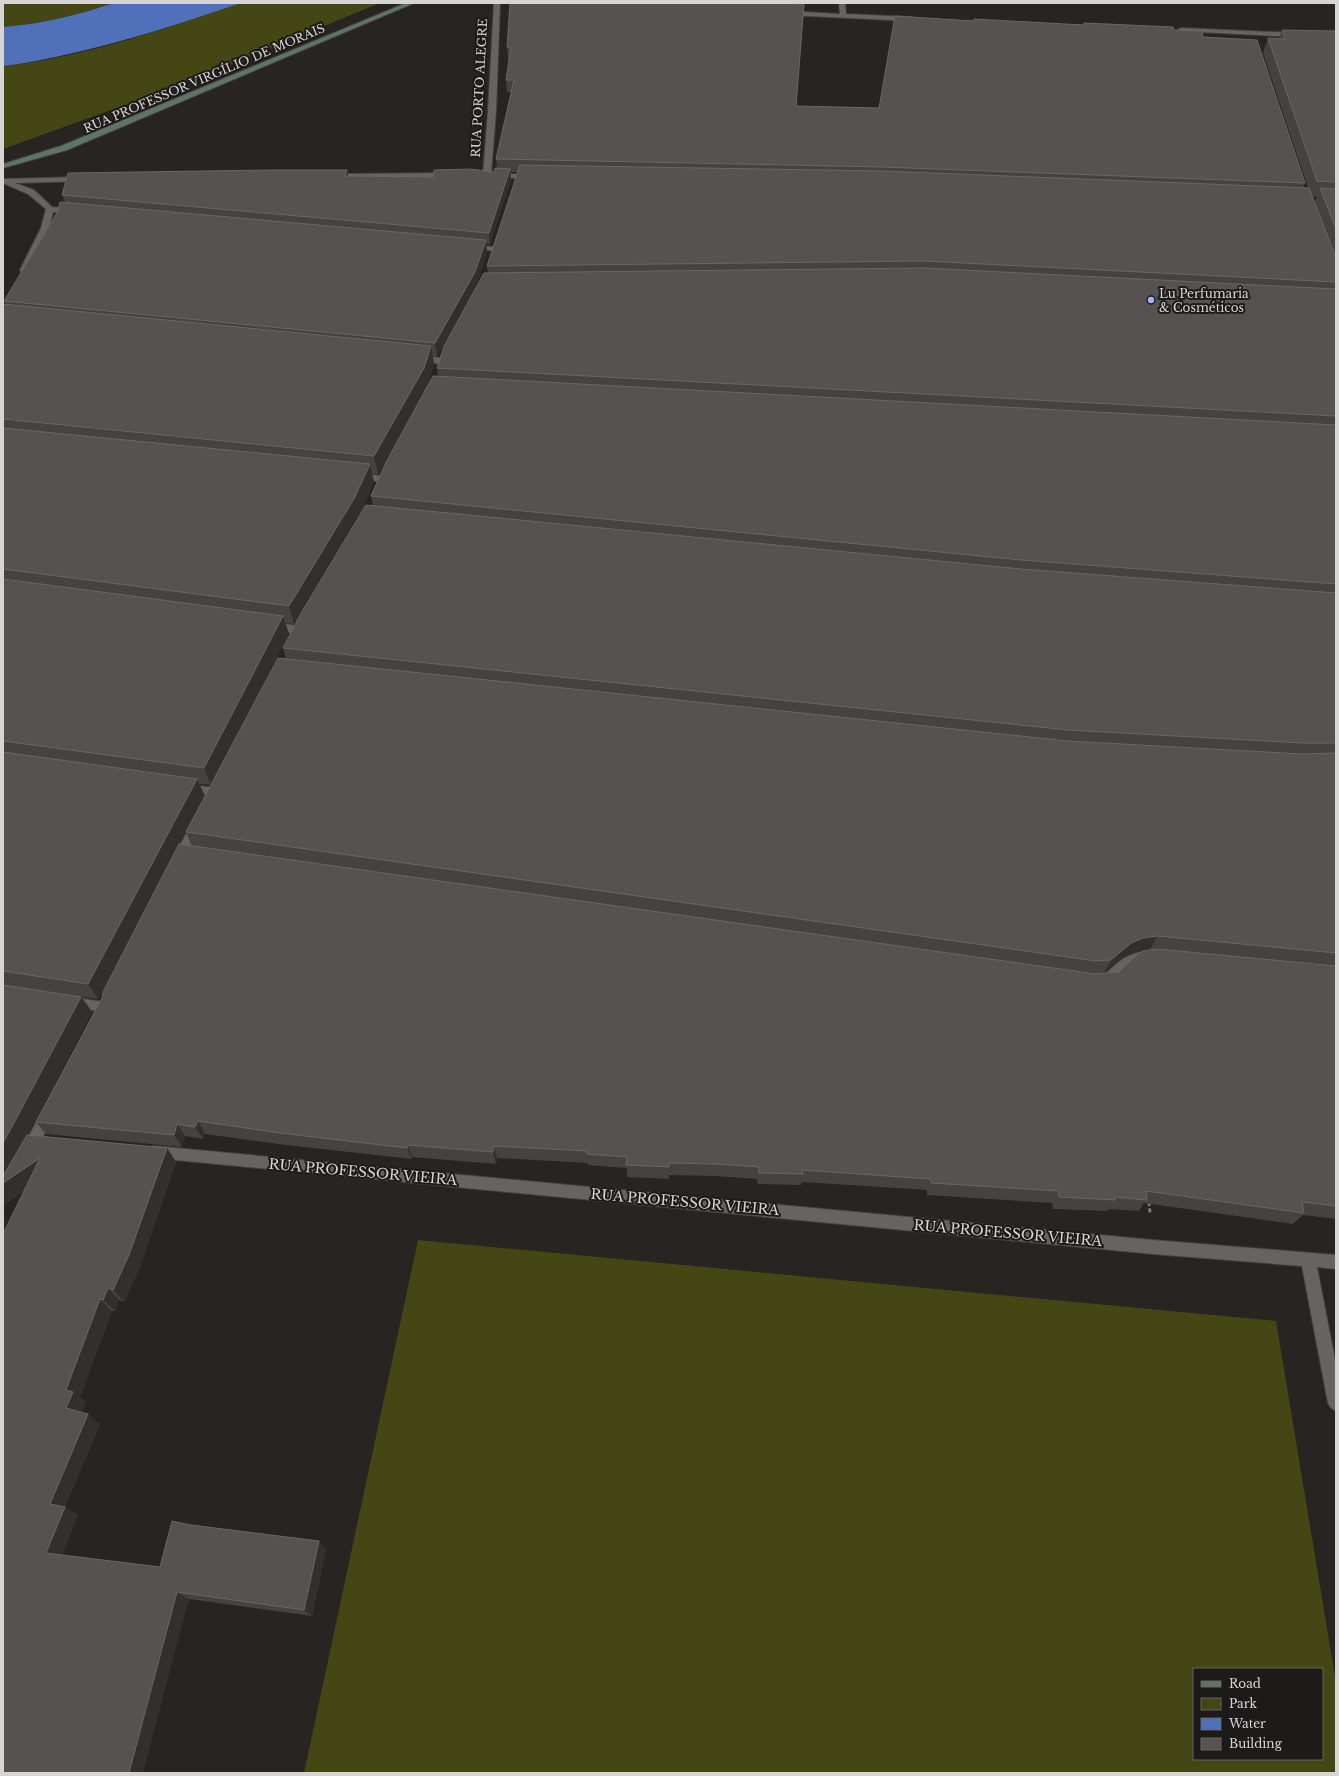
<svg xmlns="http://www.w3.org/2000/svg" width="1339" height="1776" font-family="'Libre Baskerville',serif">
<style>
.green{fill:#444713;fill-rule:evenodd}
.water{fill:#5071ba}
.lines{fill:none;stroke-linecap:round;stroke-linejoin:round}
.street-casing{stroke:#444240;stroke-width:2}
.secondary-casing{stroke:#444240;stroke-width:2}
.path{stroke:#7e7b7a;stroke-width:3;stroke-dasharray:4 2.5;stroke-linecap:butt}
.street{fill:#666360;fill-rule:evenodd}
.secondary{fill:#5d7467;fill-rule:evenodd}
.wall{fill:#464241;fill-rule:evenodd}
.shaded-wall{fill:#332f2e}
.building{fill:#565251;stroke:#6a6665}
.poi-dot{fill:#a2b2fd;stroke:#1d1b19;stroke-width:1.5}
.labels{text-anchor:middle;dominant-baseline:central;stroke-width:4;stroke-linejoin:round;paint-order:stroke}
.far-street-label{font-size:12px;fill:#d7d5d4;stroke:#1d1b19}
.far-poi-label{font-size:12px;fill:#d7d5d4;stroke:#1d1b19;text-anchor:start}
.street-label{font-size:14px;fill:#d7d5d4;stroke:#1d1b19}
</style>
<rect width="100%" height="100%" fill="#272422"/>
<path class="green" d="M 3,3 L 114,3 C 78,15 41,24 3,27 Z
M 241,3 L 380,3 L 175,87 L 3,149 L 3,66 C 82,58 166,28 241,3 Z
M 418,1240 L 1276,1321 L 1336,1682 L 1336,1773 L 304,1773 ZM 1194,1669 L 1322,1669 L 1322,1759 L 1194,1759 Z"/>
<path class="water" d="M 114,3 L 241,3 C 181,23 122,43 60,56 C 41,60 22,64 3,66 L 3,27 C 41,24 78,15 114,3 Z"/>
<g class="lines">
<defs>
<path id="street" d="M 494,3 L 500,3 L 496,111 L 491,174 L 494,173 L 535,175 L 535,179 L 532,179 L 494,177 L 490,175 L 487,177 L 483,175 L 488,111 Z
M 839,3 L 845,3 L 846,14 L 911,17 L 914,19 L 911,21 L 788,15 L 785,13 L 788,11 L 840,14 Z
M 1181,28 L 1297,33 L 1300,35 L 1297,37 L 1179,31 L 1178,30 Z
M 448,173 L 452,175 L 451,177 L 344,178 L 340,176 L 344,174 Z
M 82,177 L 86,179 L 85,181 L 15,183 L 34,190 L 52,207 L 75,209 L 79,211 L 75,213 L 53,212 L 49,228 L 28,270 L 24,272 L 21,272 L 20,270 L 41,228 L 46,209 L 28,194 L 3,183 L 3,179 Z
M 467,244 L 495,247 L 499,249 L 495,251 L 470,248 L 467,248 Z
M 418,355 L 441,358 L 445,361 L 441,364 L 415,360 L 414,358 L 415,356 Z
M 357,473 L 382,476 L 387,479 L 382,482 L 354,478 L 352,476 Z
M 272,622 L 298,626 L 303,630 L 298,634 L 268,629 L 267,626 L 268,623 Z
M 186,784 L 215,788 L 219,789 L 221,792 L 219,795 L 215,796 L 186,792 L 182,791 L 180,788 L 182,785 Z
M 196,821 L 200,823 L 202,826 L 182,862 L 178,864 L 174,862 L 172,859 L 174,856 L 192,823 Z
M 1148,951 L 1152,952 L 1154,956 L 1152,960 C 1146,962 1139,962 1133,965 C 1121,971 1114,990 1099,985 L 1097,981 L 1099,977 C 1106,975 1110,969 1116,964 C 1125,956 1136,952 1148,951 Z
M 71,997 L 104,1002 L 109,1003 L 110,1007 L 109,1011 L 104,1012 L 71,1007 L 66,1006 L 65,1002 L 66,998 Z
M 48,1108 L 53,1110 L 55,1114 L 53,1118 L 34,1153 L 29,1155 L 24,1153 L 22,1149 L 24,1145 L 43,1110 Z
M 154,1146 L 1153,1240 L 1336,1255 L 1336,1269 L 1317,1267 L 1336,1365 L 1336,1411 L 1331,1408 L 1328,1403 L 1302,1266 L 1153,1254 L 154,1158 L 149,1156 L 147,1152 L 149,1148 Z"/>
<path id="secondary" d="M 406,3 L 414,3 L 67,150 L 3,168 L 3,164 L 61,146 Z"/>
</defs>
<use href="#street" class="street-casing"/>
<use href="#secondary" class="secondary-casing"/>
<path class="path" d="M 1149,1202 L 1150,1213"/>
<use href="#street" class="street"/>
<use href="#secondary" class="secondary"/>
</g>
<path class="wall" d="M 510,3 L 804,3 L 796,106 L 879,108 L 973,21 L 1083,25 L 1084,23 L 1174,30 L 1203,37 L 1305,183 L 1303,188 L 1308,188 L 1263,53 L 1268,38 L 1279,39 L 1282,30 L 1336,31 L 1336,1219 L 1303,1215 L 1293,1224 L 1144,1203 L 1139,1211 L 1109,1209 L 1107,1211 L 1053,1209 L 1052,1203 L 927,1195 L 927,1190 L 802,1182 L 801,1185 L 758,1184 L 757,1179 L 714,1176 L 669,1175 L 669,1179 L 627,1177 L 627,1168 L 588,1165 L 588,1163 L 497,1158 L 496,1164 L 412,1157 L 412,1159 L 286,1145 L 205,1134 L 203,1139 L 185,1136 L 182,1147 L 46,1134 L 36,1122 L 102,998 L 157,888 L 98,999 L 82,997 L 92,1012 L 28,1135 L 167,1148 L 176,1162 L 140,1267 L 124,1302 L 119,1300 L 115,1311 L 112,1311 L 80,1397 L 86,1402 L 81,1412 L 100,1424 L 65,1507 L 78,1515 L 62,1555 L 160,1567 L 191,1525 L 319,1541 L 326,1549 L 312,1616 L 189,1599 L 3,1773 L 24,1191 L 3,1205 L 3,304 L 5,304 L 4,301 L 65,202 L 62,195 L 347,170 L 348,176 L 433,177 L 494,172 L 497,168 L 496,159 L 511,92 L 507,92 L 506,80 L 509,60 L 508,60 L 507,47 ZM 510,172 L 518,172 L 487,266 L 488,273 L 437,368 L 438,376 L 371,496 L 373,506 L 283,648 L 286,659 L 228,752 L 289,634 L 285,623 L 294,624 L 360,515 L 374,482 L 372,474 L 378,474 L 427,386 L 434,364 L 433,356 L 437,356 L 477,284 L 487,252 L 486,244 L 490,244 L 511,180 ZM 1312,197 L 1317,197 L 1314,203 ZM 199,784 L 211,785 L 205,796 ZM 186,832 L 192,846 L 179,844 ZM 1150,950 L 1152,950 L 1119,972 L 1105,973 L 1124,957 L 1136,952 Z"/>
<path class="shaded-wall" d="M 510,169 L 511,180 L 490,244 L 489,233 Z
M 347,170 L 349,182 L 345,176 Z
M 486,240 L 487,252 L 477,284 L 437,356 L 435,343 Z
M 431,346 L 434,364 L 427,386 L 378,474 L 374,456 Z
M 370,464 L 374,482 L 360,515 L 294,624 L 289,606 Z
M 283,616 L 289,634 L 211,785 L 204,768 Z
M 197,779 L 205,796 L 98,999 L 88,984 Z
M 1157,936 L 1150,950 L 1136,952 L 1124,957 L 1104,974 L 1111,960 L 1131,943 L 1143,938 Z
M 81,997 L 92,1012 L 28,1135 L 3,1179 L 3,1143 Z
M 198,1121 L 205,1134 L 203,1139 L 195,1127 Z
M 177,1124 L 185,1136 L 182,1147 L 174,1135 Z
M 408,1145 L 412,1157 L 412,1159 L 407,1148 Z
M 494,1146 L 497,1158 L 496,1164 L 493,1152 Z
M 167,1148 L 176,1162 L 140,1267 L 124,1302 L 113,1290 Z
M 40,1158 L 52,1172 L 3,1205 L 3,1183 Z
M 108,1288 L 119,1300 L 115,1311 L 103,1300 Z
M 100,1299 L 112,1311 L 80,1397 L 86,1402 L 79,1418 L 66,1408 L 66,1390 Z
M 88,1414 L 100,1424 L 65,1507 L 78,1515 L 60,1561 L 46,1553 L 50,1504 Z
M 319,1541 L 326,1549 L 312,1616 L 304,1610 Z
M 177,1592 L 189,1599 L 143,1773 L 129,1773 Z"/>
<path class="building" d="M 510,3 L 773,3 L 804,4 L 796,106 L 879,108 L 895,16 L 974,21 L 974,19 L 1084,25 L 1084,23 L 1173,27 L 1174,30 L 1202,31 L 1203,37 L 1257,40 L 1305,183 L 882,167 L 496,159 L 514,80 L 506,80 L 511,47 L 507,47 Z
M 1282,30 L 1336,31 L 1336,182 L 1317,181 L 1268,38 L 1285,39 Z
M 520,165 L 882,171 L 1309,188 L 1336,258 L 1336,282 L 924,261 L 487,266 Z
M 495,168 L 510,169 L 489,233 L 62,195 L 68,173 L 270,170 L 347,170 L 345,176 L 433,177 L 434,170 L 470,169 L 494,172 Z
M 1320,188 L 1336,189 L 1336,229 Z
M 60,202 L 486,240 L 475,272 L 435,343 L 4,301 L 58,211 Z
M 923,268 L 1336,289 L 1336,416 L 437,368 L 444,346 L 484,273 Z
M 3,304 L 431,346 L 424,368 L 374,456 L 3,419 Z
M 433,376 L 1336,425 L 1336,584 L 1021,560 L 371,496 L 385,464 Z
M 3,428 L 370,464 L 355,497 L 289,606 L 3,569 Z
M 366,505 L 1021,569 L 1336,593 L 1336,743 L 1302,743 L 1068,730 L 283,648 L 300,615 Z
M 3,579 L 283,616 L 204,768 L 3,741 Z
M 278,658 L 1068,741 L 1302,754 L 1336,753 L 1336,953 L 1157,936 L 1143,938 L 1131,943 L 1111,960 L 1096,961 L 186,832 Z
M 3,752 L 197,779 L 88,984 L 3,971 Z
M 179,844 L 1096,974 L 1119,972 L 1138,954 L 1143,951 L 1157,949 L 1336,966 L 1336,1206 L 1302,1202 L 1304,1213 L 1146,1191 L 1147,1200 L 1115,1197 L 1115,1200 L 1059,1197 L 1058,1191 L 931,1183 L 931,1179 L 802,1170 L 803,1174 L 759,1173 L 759,1167 L 715,1164 L 669,1163 L 669,1167 L 626,1165 L 627,1157 L 587,1154 L 587,1151 L 494,1146 L 493,1152 L 408,1145 L 407,1148 L 280,1133 L 198,1121 L 195,1127 L 177,1124 L 174,1135 L 36,1122 L 102,998 L 103,992 Z
M 3,985 L 81,997 L 15,1121 L 3,1143 Z
M 27,1135 L 167,1148 L 129,1255 L 113,1290 L 108,1288 L 103,1300 L 100,1299 L 66,1390 L 73,1392 L 66,1408 L 88,1414 L 50,1504 L 65,1507 L 46,1553 L 160,1567 L 172,1521 L 191,1525 L 319,1541 L 304,1610 L 177,1592 L 129,1773 L 3,1773 L 3,1234 L 40,1158 L 3,1183 L 3,1176 Z"/>
<circle class="poi-dot" cx="1151" cy="300" r="4"/>
<g class="labels">
<g class="far-street-label">
<text transform="translate(204 78) rotate(-23)">RUA PROFESSOR VIRGÍLIO DE MORAIS</text>
<text transform="translate(479 88) rotate(-87)">RUA PORTO ALEGRE</text>
</g>
<g class="far-poi-label">
<text x="1159" y="293">Lu Perfumaria<tspan x="1159" dy="14">&amp; Cosméticos</tspan></text>
</g>
<g class="street-label">
<text transform="translate(363 1172) rotate(5)">RUA PROFESSOR VIEIRA</text>
<text transform="translate(685 1202) rotate(5)">RUA PROFESSOR VIEIRA</text>
<text transform="translate(1008 1233) rotate(5)">RUA PROFESSOR VIEIRA</text>
</g>
</g>
<rect width="1339" height="1776" fill="none" stroke="#d7d5d4" stroke-width="8"/>
<rect x="1193" y="1668" width="130" height="92" fill="#1d1b19" stroke="#676564"/>
<rect x="1201" y="1681" width="20" height="6" fill="#5d7467" stroke="#676564"/>
<text x="1229" y="1688" font-size="12" fill="#d7d5d4">Road</text>
<rect x="1201" y="1698" width="20" height="12" fill="#444713" stroke="#676564"/>
<text x="1229" y="1708" font-size="12" fill="#d7d5d4">Park</text>
<rect x="1201" y="1718" width="20" height="12" fill="#5071ba" stroke="#676564"/>
<text x="1229" y="1728" font-size="12" fill="#d7d5d4">Water</text>
<rect x="1201" y="1738" width="20" height="12" fill="#565251" stroke="#676564"/>
<text x="1229" y="1748" font-size="12" fill="#d7d5d4">Building</text>
</svg>
